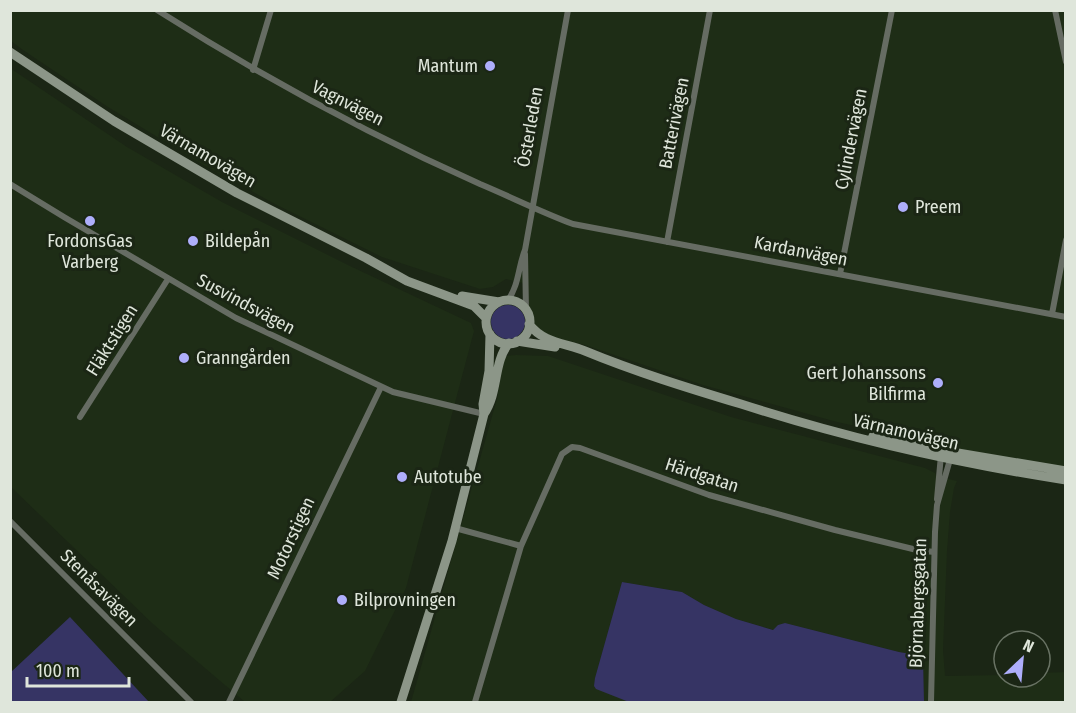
<svg xmlns="http://www.w3.org/2000/svg" width="1076" height="713" font-family="'Fira Sans Condensed',sans-serif">
<style>
.built{fill:#1e2d16}
.green{fill:#363464}
.lines{fill:none;stroke-linecap:round;stroke-linejoin:round}
.minor{stroke:#666c63;stroke-width:6}
.secondary{stroke:#8c9688;stroke-width:9}
.poi-dot{fill:#aeaefb;stroke:#1b2615;stroke-width:2}
.labels{text-anchor:middle;dominant-baseline:central;stroke-width:6;stroke-linejoin:round;paint-order:stroke}
.poi-label{font-size:18px;fill:#dfe6db;stroke:#1b2615;text-anchor:start}
.street-label{font-size:18px;fill:#dfe6db;stroke:#1b2615}
</style>
<rect width="100%" height="100%" fill="#1b2615"/>
<path class="built" d="M 10,11 L 1065,11 L 1065,468 L 949,447 L 929,439 L 906,433 L 903,435 L 883,432 L 837,422 L 703,385 L 585,345 L 544,335 L 535,326 L 529,307 L 528,284 L 506,279 L 493,287 L 480,289 L 382,257 L 275,204 L 202,164 L 108,107 L 23,50 L 11,41 Z
M 10,68 L 127,147 L 222,202 L 350,266 L 471,323 L 474,331 L 406,588 L 365,671 L 330,702 L 245,702 L 153,624 L 11,487 Z
M 516,355 L 548,356 L 731,417 L 925,468 L 935,473 L 936,476 L 957,481 L 954,488 L 950,512 L 947,551 L 943,650 L 945,676 L 1004,675 L 1004,677 L 1040,677 L 1040,673 L 1066,672 L 1065,702 L 924,702 L 923,656 L 899,652 L 785,623 L 778,625 L 774,630 L 736,619 L 704,605 L 682,592 L 622,582 L 595,678 L 629,702 L 411,702 L 497,399 L 503,360 L 506,356 Z"/>
<path class="green" d="M491 322a17 17 0 1 1 34 0a17 17 0 1 1-34 0Z
M 622,582 L 682,592 L 704,605 L 736,619 L 773,630 L 778,625 L 785,623 L 899,652 L 923,656 L 924,702 L 629,702 L 596,689 L 594,686 L 595,678 Z
M 70,617 L 149,702 L 11,702 L 11,672 Z"/>
<g class="lines">
<path class="minor" d="M 157,10 C 261,76 368,134 480,184 C 511,197 541,212 573,224 L 1066,317
M 1055,10 L 1066,62
M 253,70 L 271,10
M 10,184 L 64,217 L 236,318 L 393,392 L 484,414
M 667,242 L 710,10
M 525,254 L 526,310
M 840,274 L 892,10
M 508,300 C 519,285 518,267 525,250 L 568,10
M 1052,314 L 1066,240
M 80,417 L 168,279
M 937,499 L 941,455
M 10,521 L 191,702
M 455,528 L 521,546
M 229,702 L 381,387
M 475,702 L 521,546 L 562,454 L 572,447 L 580,448 L 709,495 L 835,530 L 917,550 L 934,552
M 931,702 L 935,532 L 937,505 L 951,456"/>
<path class="secondary" d="M 10,52 L 114,121 L 237,193 L 366,258 L 407,281 L 474,306 L 486,318
M 462,296 L 499,302
M486 322a22 22 0 1 1 44 0a22 22 0 1 1-44 0Z
M 529,324 C 543,343 565,343 585,351 C 636,372 688,388 741,404 C 847,438 955,463 1066,480
M 517,341 L 555,347
M 484,414 L 483,404 L 489,371 L 490,334
M 873,436 L 952,452 L 1066,471
M 401,702 L 452,541 L 484,414 C 499,392 493,362 509,343"/>
</g>
<g class="poi-dot">
<circle cx="490" cy="66" r="6"/>
<circle cx="903" cy="207" r="6"/>
<circle cx="90" cy="221" r="6"/>
<circle cx="193" cy="241" r="6"/>
<circle cx="184" cy="358" r="6"/>
<circle cx="938" cy="383" r="6"/>
<circle cx="402" cy="477" r="6"/>
<circle cx="342" cy="600" r="6"/>
</g>
<g class="labels">
<g class="poi-label">
<text x="478" y="66" text-anchor="end">Mantum</text>
<text x="915" y="207">Preem</text>
<text x="90" y="241" text-anchor="middle">FordonsGas<tspan x="90" dy="21">Varberg</tspan></text>
<text x="205" y="241">Bildepån</text>
<text x="196" y="358">Granngården</text>
<text x="926" y="373" text-anchor="end">Gert Johanssons<tspan x="926" dy="21">Bilfirma</tspan></text>
<text x="414" y="477">Autotube</text>
<text x="354" y="600">Bilprovningen</text>
</g>
<g class="street-label">
<text transform="translate(348 103) rotate(27)">Vagnvägen</text>
<text transform="translate(674 123) rotate(-79)">Batterivägen</text>
<text transform="translate(530 127) rotate(-80)">Österleden</text>
<text transform="translate(851 139) rotate(-79)">Cylindervägen</text>
<text transform="translate(208 156) rotate(30)">Värnamovägen</text>
<text transform="translate(801 251) rotate(11)">Kardanvägen</text>
<text transform="translate(246 304) rotate(28)">Susvindsvägen</text>
<text transform="translate(112 340) rotate(-58)">Fläktstigen</text>
<text transform="translate(906 432) rotate(13)">Värnamovägen</text>
<text transform="translate(702 475) rotate(18)">Härdgatan</text>
<text transform="translate(291 538) rotate(-65)">Motorstigen</text>
<text transform="translate(99 588) rotate(45)">Stenåsavägen</text>
<text transform="translate(918 603) rotate(-88)">Björnabergsgatan</text>
</g>
</g>
<rect width="1076" height="713" fill="none" stroke="#dfe6db" stroke-width="24"/>
<g transform="translate(1022 659) rotate(26)"><circle r="28" fill="#1b2615" stroke="#697364" stroke-width="1.5"/>
<path d="M0-4.5L10 22L0 15L-10 22Z" fill="#aeaefb"/>
<text y="-9" font-size="16" font-weight="bold" text-anchor="middle" fill="#dfe6db">N</text>
</g>
<path d="M27 677v9h102v-9" fill="none" stroke="#dfe6db" stroke-width="3"/>
<text x="36" y="677" font-size="18" fill="#dfe6db" stroke="#1b2615" stroke-width="4.5" paint-order="stroke">100 m</text>
</svg>
